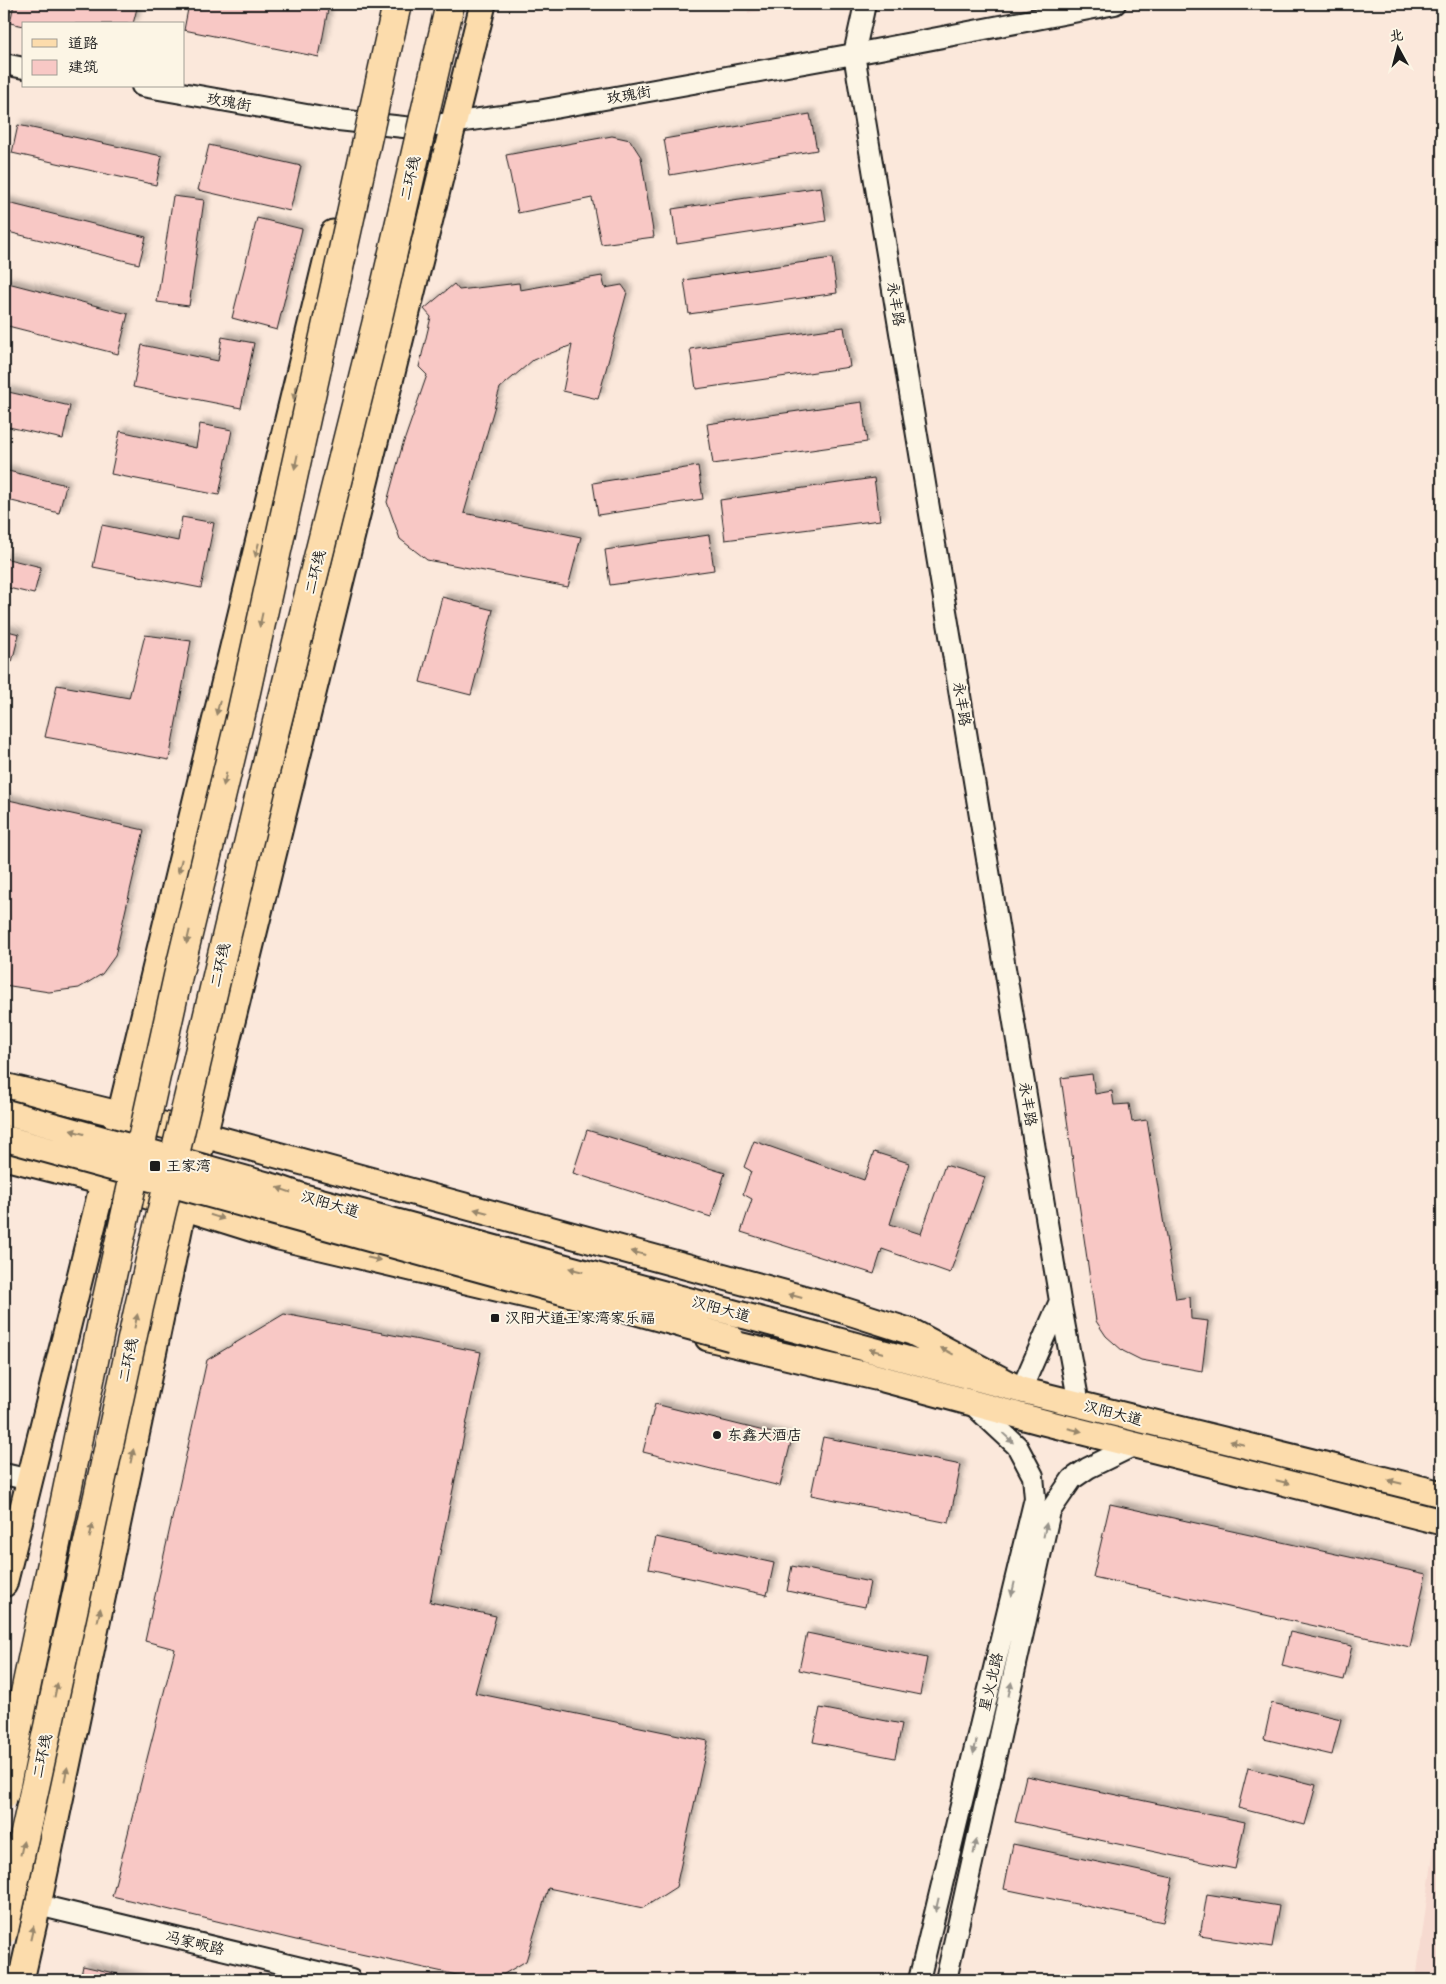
<svg xmlns="http://www.w3.org/2000/svg" width="1446" height="1984" font-family="Sriracha,'LXGW WenKai TC',sans-serif">
<style>
.built{fill:#f6dad0}
.building{fill:#f8c8c5;stroke:#1c1c1c;filter:url(#shadow)}
.lines{fill:none;stroke-linecap:round;stroke-linejoin:round}
.minor-casing{stroke:#1c1c1c;stroke-width:24}
.major-casing{stroke:#1c1c1c;stroke-width:29}
.minor{stroke:#fcf5e5;stroke-width:20}
.major{stroke:#fcdcac;stroke-width:25}
.major-bridge-casing{stroke:#1c1c1c;stroke-width:29;stroke-linecap:butt}
.highway-bridge-casing{stroke:#1c1c1c;stroke-width:31;stroke-linecap:butt}
.major-bridge{stroke:#fcdcac;stroke-width:25}
.highway-bridge{stroke:#fcdcac;stroke-width:28}
.oneway{fill:#97866b}
.oneway2{fill:#97938b}
.poi-dot{fill:#1c1c1c;stroke:#fcf5e5;stroke-width:2}
.labels{text-anchor:middle;dominant-baseline:central;stroke-width:4;stroke-linejoin:round;paint-order:stroke}
.street-label{font-size:15px;fill:#1c1c1c;stroke:#fcf5e5}
.poi-label{font-size:15px;fill:#1c1c1c;stroke:#fcf5e5;text-anchor:start}
</style>
<defs>
<filter id="shadow"><feDropShadow dx="4.5" dy="-4.5" stdDeviation="2.5" flood-color="#0004"/></filter>
</defs>
<rect width="100%" height="100%" fill="#fbe8db"/>
<filter id="ink" filterUnits="userSpaceOnUse"><feTurbulence type="fractalNoise" baseFrequency=".02" numOctaves="2"/><feDisplacementMap in="SourceGraphic" scale="10" xChannelSelector="R" yChannelSelector="G"/><feConvolveMatrix kernelMatrix="1 2 1 2 8 2 1 2 1" color-interpolation-filters="sRGB"/></filter>
<g filter="url(#ink)">
<path class="built" d="M 747,4 L 800,4 L 748,13 Z
M 1442,1788 L 1442,1980 L 1416,1980 Z"/>
<path class="building" d="M 14,4 L 138,4 L 133,24 L 24,24 L 24,26 L 10,23 Z
M 189,4 L 329,4 L 319,57 L 184,30 Z
M 810,114 L 817,150 L 670,175 L 664,139 Z
M 18,125 L 162,156 L 156,185 L 12,153 Z
M 612,136 L 630,140 L 641,157 L 654,237 L 601,244 L 592,198 L 518,213 L 506,155 Z
M 209,145 L 301,166 L 290,211 L 198,190 Z
M 821,187 L 826,221 L 677,244 L 672,209 Z
M 173,196 L 204,200 L 189,306 L 157,302 Z
M 4,202 L 146,237 L 139,264 L 4,231 Z
M 257,218 L 302,229 L 277,330 L 232,318 Z
M 832,258 L 837,293 L 689,314 L 684,280 Z
M 602,276 L 605,288 L 622,285 L 627,292 L 598,399 L 563,391 L 572,345 L 533,360 L 500,388 L 464,513 L 581,537 L 568,587 L 427,560 L 400,539 L 387,502 L 402,447 L 427,375 L 419,367 L 431,317 L 424,309 L 454,284 L 459,290 L 519,283 L 520,290 Z
M 4,282 L 128,314 L 118,354 L 4,325 Z
M 844,327 L 850,367 L 696,389 L 690,349 Z
M 222,337 L 254,343 L 241,408 L 133,387 L 142,345 L 218,361 Z
M 4,391 L 70,406 L 63,439 L 4,426 Z
M 862,402 L 867,442 L 713,464 L 707,424 Z
M 200,424 L 232,430 L 219,495 L 111,474 L 120,431 L 196,448 Z
M 698,466 L 703,499 L 598,515 L 593,483 Z
M 4,470 L 66,485 L 59,513 L 4,499 Z
M 874,478 L 880,520 L 725,540 L 720,500 Z
M 182,517 L 214,523 L 201,588 L 93,567 L 102,525 L 178,541 Z
M 709,535 L 714,570 L 610,585 L 605,550 Z
M 4,558 L 41,567 L 34,594 L 4,587 Z
M 442,597 L 493,610 L 471,695 L 420,682 Z
M 4,630 L 19,634 L 12,662 L 4,659 Z
M 145,635 L 191,641 L 169,760 L 45,737 L 57,685 L 129,698 Z
M 4,799 L 144,830 L 115,956 L 102,974 L 79,988 L 49,992 L 4,985 Z
M 1092,1074 L 1095,1094 L 1112,1091 L 1114,1105 L 1129,1104 L 1132,1122 L 1147,1120 L 1176,1299 L 1190,1297 L 1191,1319 L 1208,1321 L 1202,1371 L 1141,1360 L 1123,1351 L 1106,1336 L 1096,1321 L 1061,1078 Z
M 587,1130 L 725,1173 L 711,1217 L 573,1173 Z
M 754,1141 L 864,1180 L 874,1152 L 909,1163 L 890,1224 L 921,1234 L 945,1165 L 985,1177 L 950,1273 L 882,1249 L 874,1274 L 741,1232 L 752,1199 L 743,1194 L 751,1171 L 744,1167 Z
M 284,1314 L 481,1352 L 430,1602 L 496,1616 L 475,1693 L 708,1741 L 676,1887 L 643,1908 L 548,1888 L 526,1961 L 494,1980 L 480,1980 L 296,1940 L 112,1896 L 175,1649 L 145,1641 L 207,1360 Z
M 1442,1374 L 1442,1418 L 1435,1417 Z
M 655,1404 L 792,1438 L 780,1486 L 643,1452 Z
M 823,1437 L 961,1465 L 949,1523 L 811,1495 Z
M 1110,1504 L 1426,1574 L 1410,1647 L 1093,1577 Z
M 656,1537 L 774,1563 L 767,1595 L 649,1569 Z
M 792,1566 L 870,1582 L 865,1607 L 787,1591 Z
M 1290,1632 L 1352,1646 L 1344,1680 L 1282,1666 Z
M 807,1633 L 927,1658 L 920,1695 L 799,1670 Z
M 1272,1703 L 1341,1719 L 1332,1755 L 1264,1739 Z
M 820,1708 L 902,1724 L 895,1758 L 813,1742 Z
M 1248,1768 L 1316,1785 L 1305,1825 L 1238,1808 Z
M 1026,1776 L 1245,1822 L 1235,1869 L 1015,1822 Z
M 1013,1844 L 1173,1878 L 1163,1922 L 1004,1889 Z
M 1207,1894 L 1279,1906 L 1272,1947 L 1200,1936 Z
M 83,1966 L 144,1980 L 80,1980 Z"/>
<g class="lines">
<defs>
<path id="minor" d="M 865,4 L 854,54 L 1060,1301 L 1079,1404
M 4,64 L 24,68
M 142,86 L 329,119 L 413,128 L 538,111 L 854,54 L 1115,4
M 1021,1390 L 1060,1301
M 4,1474 L 30,1480
M 38,1905 L 351,1980
M 919,1980 L 1035,1498 L 1033,1476 L 1017,1446 L 972,1404
M 946,1980 L 1050,1511 L 1072,1479 L 1088,1468 L 1135,1445"/>
<path id="major" d="M 4,1086 L 204,1135 L 824,1304 L 912,1332 L 1021,1390
M 4,1157 L 103,1182 L 279,1237 L 569,1305
M 742,1315 L 1021,1390 L 1442,1494
M 708,1338 L 875,1377
M 861,1373 L 1043,1422 L 1442,1522
M 4,1584 L 120,1115 L 333,233
M 21,1980 L 38,1905 L 184,1206 L 204,1135 L 483,4"/>
</defs>
<use href="#minor" class="minor-casing"/>
<use href="#major" class="major-casing"/>
<use href="#minor" class="minor"/>
<use href="#major" class="major"/>
<defs>
<path id="major-bridge" d="M 4,1112 L 278,1188 L 304,1197 L 742,1315
M 4,1138 L 731,1338"/>
<path id="highway-bridge" d="M 4,1794 L 106,1303 L 178,976 L 240,719 L 397,4
M 4,1930 L 139,1307 L 275,730 L 379,313 L 450,4"/>
</defs>
<use href="#major-bridge" class="major-bridge-casing"/>
<use href="#highway-bridge" class="highway-bridge-casing"/>
<use href="#major-bridge" class="major-bridge"/>
<use href="#highway-bridge" class="highway-bridge"/>
</g>
<defs><path id="oneway-solid" d="M-6-.8H1V-3.2L6.5 0L1 3.2V.8H-6Z" transform="scale(1.25)"/></defs>
<g class="oneway">
<use href="#oneway-solid" transform="translate(295 392) rotate(104)"/>
<use href="#oneway-solid" transform="translate(296 462) rotate(102)"/>
<use href="#oneway-solid" transform="translate(257 550) rotate(104)"/>
<use href="#oneway-solid" transform="translate(261 620) rotate(102)"/>
<use href="#oneway-solid" transform="translate(218 708) rotate(104)"/>
<use href="#oneway-solid" transform="translate(225 779) rotate(103)"/>
<use href="#oneway-solid" transform="translate(180 866) rotate(104)"/>
<use href="#oneway-solid" transform="translate(188 937) rotate(103)"/>
<use href="#oneway-solid" transform="translate(77 1132) rotate(-165)"/>
<use href="#oneway-solid" transform="translate(284 1190) rotate(-161)"/>
<use href="#oneway-solid" transform="translate(481 1211) rotate(-165)"/>
<use href="#oneway-solid" transform="translate(217 1217) rotate(18)"/>
<use href="#oneway-solid" transform="translate(638 1253) rotate(-165)"/>
<use href="#oneway-solid" transform="translate(374 1259) rotate(13)"/>
<use href="#oneway-solid" transform="translate(576 1270) rotate(-165)"/>
<use href="#oneway-solid" transform="translate(795 1296) rotate(-165)"/>
<use href="#oneway-solid" transform="translate(136 1321) rotate(-78)"/>
<use href="#oneway-solid" transform="translate(876 1351) rotate(-165)"/>
<use href="#oneway-solid" transform="translate(947 1351) rotate(-152)"/>
<use href="#oneway-solid" transform="translate(1075 1430) rotate(13)"/>
<use href="#oneway-solid" transform="translate(1237 1443) rotate(-166)"/>
<use href="#oneway-solid" transform="translate(132 1456) rotate(-78)"/>
<use href="#oneway-solid" transform="translate(1283 1482) rotate(14)"/>
<use href="#oneway-solid" transform="translate(1395 1482) rotate(-166)"/>
<use href="#oneway-solid" transform="translate(91 1531) rotate(-78)"/>
<use href="#oneway-solid" transform="translate(99 1615) rotate(-78)"/>
<use href="#oneway-solid" transform="translate(56 1690) rotate(-78)"/>
<use href="#oneway-solid" transform="translate(66 1774) rotate(-78)"/>
<use href="#oneway-solid" transform="translate(22 1848) rotate(-78)"/>
<use href="#oneway-solid" transform="translate(32 1933) rotate(-77)"/>
</g>
<g class="oneway2">
<use href="#oneway-solid" transform="translate(1008 1438) rotate(43)"/>
<use href="#oneway-solid" transform="translate(1045 1530) rotate(-78)"/>
<use href="#oneway-solid" transform="translate(1013 1589) rotate(103)"/>
<use href="#oneway-solid" transform="translate(1010 1689) rotate(-78)"/>
<use href="#oneway-solid" transform="translate(975 1747) rotate(103)"/>
<use href="#oneway-solid" transform="translate(975 1847) rotate(-78)"/>
<use href="#oneway-solid" transform="translate(937 1905) rotate(103)"/>
</g>
</g>
<g class="poi-dot">
<rect x="149" y="1160" width="12" height="12" rx="2.5"/>
<rect x="490" y="1313" width="10" height="10" rx="2.5"/>
<circle cx="717" cy="1435" r="5"/>
</g>
<g class="labels">
<g class="street-label">
<text transform="translate(629 95) rotate(-10)">玫瑰街</text>
<text transform="translate(229 102) rotate(10)">玫瑰街</text>
<text transform="translate(410 178) rotate(-77)">二环线</text>
<text transform="translate(896 304) rotate(81)">永丰路</text>
<text transform="translate(315 572) rotate(-76)">二环线</text>
<text transform="translate(962 704) rotate(81)">永丰路</text>
<text transform="translate(220 965) rotate(-77)">二环线</text>
<text transform="translate(1028 1104) rotate(81)">永丰路</text>
<text transform="translate(330 1204) rotate(16)">汉阳大道</text>
<text transform="translate(721 1309) rotate(15)">汉阳大道</text>
<text transform="translate(128 1360) rotate(-78)">二环线</text>
<text transform="translate(1113 1413) rotate(14)">汉阳大道</text>
<text transform="translate(991 1682) rotate(-77)">星火北路</text>
<text transform="translate(42 1756) rotate(-78)">二环线</text>
<text transform="translate(195 1943) rotate(13)">冯家畈路</text>
</g>
<g class="poi-label">
<text x="166" y="1166">王家湾</text>
<text x="505" y="1318">汉阳大道王家湾家乐福</text>
<text x="727" y="1435">东鑫大酒店</text>
</g>
</g>
<rect width="1446" height="1984" fill="none" stroke="#fcf5e5" stroke-width="20"/>
<rect x="10" y="10" width="1426" height="1964" fill="none" stroke="#1c1c1c" stroke-width="2" filter="url(#ink)"/>
<rect x="22" y="22" width="162" height="65" fill="#fcf5e5" stroke="#a29e95"/>
<rect x="32" y="39" width="25" height="8" fill="#fcdcac" stroke="#a29e95"/>
<text x="68" y="48" font-size="15" fill="#1c1c1c">道路</text>
<rect x="32" y="60" width="25" height="15" fill="#f8c8c5" stroke="#a29e95"/>
<text x="68" y="72" font-size="15" fill="#1c1c1c">建筑</text>
<g transform="translate(1398 48) rotate(353)" stroke="#fcf5e5" stroke-width="4" paint-order="stroke">
<path d="M0-4L9 19L0 12L-9 19Z" fill="#1c1c1c"/>
<text y="-8" font-size="14" font-weight="bold" text-anchor="middle" fill="#1c1c1c">北</text>
</g>
</svg>
